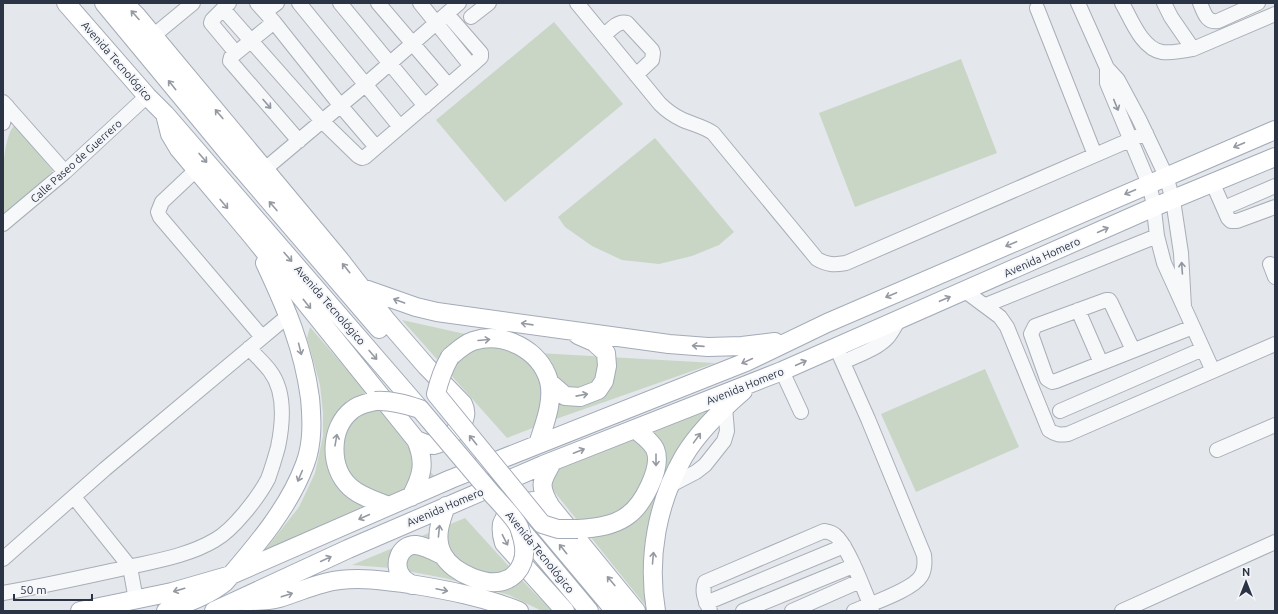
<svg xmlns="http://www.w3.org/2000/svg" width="1278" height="614" font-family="Ubuntu,sans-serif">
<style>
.green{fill:#c9d6c5}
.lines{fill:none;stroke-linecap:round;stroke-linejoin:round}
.minor-casing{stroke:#a9aeb7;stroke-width:16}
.major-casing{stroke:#a3abb8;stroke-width:20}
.minor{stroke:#f7f8fa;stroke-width:14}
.major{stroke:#fff;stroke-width:18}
.major-bridge-casing{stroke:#a3abb8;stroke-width:20;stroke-linecap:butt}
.major-bridge{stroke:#fff;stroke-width:18}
.oneway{stroke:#959aa2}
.oneway2{stroke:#9196a0}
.labels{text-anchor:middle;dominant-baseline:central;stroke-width:4;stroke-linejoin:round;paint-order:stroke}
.street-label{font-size:11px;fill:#2b3445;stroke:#f4f6f9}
</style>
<rect width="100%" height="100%" fill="#e4e7ec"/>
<path class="green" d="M 554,22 L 623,104 L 505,202 L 436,120 Z
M 961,59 L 997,153 L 855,207 L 819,113 Z
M 15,125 L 53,171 L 3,217 C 3,197 0,138 15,125 Z
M 655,138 L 734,232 L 719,245 L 692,256 L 659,264 L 622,260 L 592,246 L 565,227 L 558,217 Z
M 402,320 L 483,338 L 538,353 L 715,363 L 556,419 L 507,438 Z
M 310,327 L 375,402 L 434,476 L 265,550 L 299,507 L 315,473 L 323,436 L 323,413 L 320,385 L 307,338 Z
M 985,369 L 1019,447 L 916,492 L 881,414 Z
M 715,407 L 670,467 L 656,498 L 645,541 L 645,605 L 541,475 Z
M 465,518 L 516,574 L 552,611 L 542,611 L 509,595 L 444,578 L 391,568 L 352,565 Z"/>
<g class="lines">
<defs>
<path id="minor" d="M 229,3 L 212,20 L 211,23 L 236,53
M 257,3 L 274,22 L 340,105 L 376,147
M 299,3 L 400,127
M 340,3 L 425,106
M 378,3 L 448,85
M 577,3 L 660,104 C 666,110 673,115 681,119 C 691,124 703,126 713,133 L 817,259 C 827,265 834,265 846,263 L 1146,133
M 1078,3 L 1107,68 L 1118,80 L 1139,119 L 1166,176 L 1173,200 L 1181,253 L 1184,307
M 1122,3 C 1131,19 1142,49 1162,52 C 1172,53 1183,51 1193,49 L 1275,14
M 1164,3 L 1171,17 L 1193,49
M 1200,3 C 1204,12 1206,23 1218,21 L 1258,3
M 1037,8 L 1095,155
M 223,9 L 322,121 L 358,156 L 362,158 L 365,157 L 471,66 L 420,3
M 265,12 L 277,3
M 447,14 L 481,53 L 481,57 L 471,66
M 471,17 L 489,3
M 274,22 L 231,57 L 230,61 L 299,141
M 153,36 L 193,3
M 604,36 C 610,30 618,20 627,23 L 652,50 L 653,53 L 652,60 L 636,75
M 1107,68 L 1107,83 L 1149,184 L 1153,201 L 1157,236 L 1164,263 L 1213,371
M 3,102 L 65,172
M 3,123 L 7,106
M 265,169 L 365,85 L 459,3
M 196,170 L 162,202 L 158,212 L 160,217 L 262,337
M 1213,184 L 1228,218 L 1231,221 L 1237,221 L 1275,207
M 1224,208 L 1275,186
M 3,224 L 65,172 L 147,96
M 1270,264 L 1275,277
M 965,291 L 1000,317 L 1007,327 L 1049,430 C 1056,435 1060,435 1068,434 L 1275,344
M 986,305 L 1157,236
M 1078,310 L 1101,363
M 836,347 L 868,419 L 924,555 C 925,563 925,570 921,576 C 913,590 870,604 854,611
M 1133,350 L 1111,303 L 1109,300 L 1106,300 L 1035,326 L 1031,334 L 1047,379 L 1052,382 L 1056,381 L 1193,327
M 843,362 C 858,355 877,349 888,337 C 893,331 896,324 900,318
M 782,371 L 801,412
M 1060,411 L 1203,349
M 1217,450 L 1275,425
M 669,486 L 696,472 L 705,465 L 724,441 L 727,431 L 725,407
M 74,497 L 130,567 L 136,600
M 3,559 L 105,469 L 289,315
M 3,593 C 44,586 84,577 125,568 C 155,561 188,556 215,540 C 233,530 258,498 268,479 C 272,468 275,458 278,447 C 283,423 286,392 270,371 C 264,363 256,356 249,348
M 232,603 L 242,611
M 706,603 L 844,546
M 710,611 C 706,601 701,593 705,582 L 824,531 C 830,532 834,533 838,538 C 850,552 862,585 870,604 L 872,611
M 743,611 L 853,566
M 792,611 L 860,581
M 1122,611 L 1275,542"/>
<path id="major" d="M 66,3 L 147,96 L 165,114 L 420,409
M 104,3 L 229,154 L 379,329
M 124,3 L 136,15 L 340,260 L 387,321 L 426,366 L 463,404 C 465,408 466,411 465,416 C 464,426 444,443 434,445 C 427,445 422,442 416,440 L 252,236 L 179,149 L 170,134 L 165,114
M 362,288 L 416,307 L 437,312 L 669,344 L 708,347 L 742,346 L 775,342
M 450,357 C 457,351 464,344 473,341 C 504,331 540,350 549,381 C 554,402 544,425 538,444
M 549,382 L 565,396 L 580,397 L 598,390 L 604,381 L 607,366 L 606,353 L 594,342 L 578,335
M 375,401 C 367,403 359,404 352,410 C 329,428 329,468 350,487 C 361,497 376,501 389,506
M 411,497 C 422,476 426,463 416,440
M 446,506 C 440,522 434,539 443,555 C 453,573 489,589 508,579 C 511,578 514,575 516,573
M 551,507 C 538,486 541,481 553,461
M 542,524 L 615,611
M 518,526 L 589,611
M 578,529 C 595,528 613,526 627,516 C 643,505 663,467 655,449 C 651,441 642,435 635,429
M 412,585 C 408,582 404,580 402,577 C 392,565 400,544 416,545 C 425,546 434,551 442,555
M 246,601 C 257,601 268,601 279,598 C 300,592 319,582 340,580 C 364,577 387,581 410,584 C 447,590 484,597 519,611
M 80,611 L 172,592 L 231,575 L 451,479 L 746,362 L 827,323 L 1275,130
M 166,611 C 186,603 208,596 225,582 C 255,547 289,508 305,464 C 313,443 312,420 310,398 C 303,347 287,310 265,263
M 214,611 L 348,549 L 543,465 L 782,371 L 1154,207 L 1275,157
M 565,611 L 504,543 C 502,537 501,531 502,524 C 506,511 523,500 536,501 C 542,502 546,505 551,507 L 636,611
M 656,611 C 647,558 657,503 684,456 C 699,431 721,410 743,391"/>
</defs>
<use href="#minor" class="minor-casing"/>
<use href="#major" class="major-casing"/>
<use href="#minor" class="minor"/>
<use href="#major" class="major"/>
<defs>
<path id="major-bridge" d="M 450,357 C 443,369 439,381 436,394 L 542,524 L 558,529 L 578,529
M 375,401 C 391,400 405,404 420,409 C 444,437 468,466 492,494 C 499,502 515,518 519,527 C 525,544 528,559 516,573"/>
</defs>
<use href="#major-bridge" class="major-bridge-casing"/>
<use href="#major-bridge" class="major-bridge"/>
</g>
<defs><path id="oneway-shaft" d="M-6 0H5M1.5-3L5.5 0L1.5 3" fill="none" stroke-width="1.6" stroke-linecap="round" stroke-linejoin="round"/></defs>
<g class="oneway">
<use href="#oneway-shaft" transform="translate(135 15) rotate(-132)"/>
<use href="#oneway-shaft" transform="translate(172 85) rotate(-129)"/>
<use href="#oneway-shaft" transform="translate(219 114) rotate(-130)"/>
<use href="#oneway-shaft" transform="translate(1239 145) rotate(157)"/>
<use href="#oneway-shaft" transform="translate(203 158) rotate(49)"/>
<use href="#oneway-shaft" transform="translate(1130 192) rotate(157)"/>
<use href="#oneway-shaft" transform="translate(224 204) rotate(50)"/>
<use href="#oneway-shaft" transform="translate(273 206) rotate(-131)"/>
<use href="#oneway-shaft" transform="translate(1103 230) rotate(-24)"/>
<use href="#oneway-shaft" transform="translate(1011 244) rotate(157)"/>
<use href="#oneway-shaft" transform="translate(288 257) rotate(49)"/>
<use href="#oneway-shaft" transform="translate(346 268) rotate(-129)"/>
<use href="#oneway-shaft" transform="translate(891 295) rotate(157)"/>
<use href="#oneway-shaft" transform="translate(945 299) rotate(-23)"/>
<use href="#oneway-shaft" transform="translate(399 301) rotate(-160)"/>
<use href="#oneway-shaft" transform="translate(307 304) rotate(51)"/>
<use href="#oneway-shaft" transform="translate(527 324) rotate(-172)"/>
<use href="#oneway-shaft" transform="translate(484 340) rotate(-5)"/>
<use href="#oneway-shaft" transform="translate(698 346) rotate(-176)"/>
<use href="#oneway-shaft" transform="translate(300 349) rotate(76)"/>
<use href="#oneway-shaft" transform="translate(373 355) rotate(49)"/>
<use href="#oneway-shaft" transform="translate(747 361) rotate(155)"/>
<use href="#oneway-shaft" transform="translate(801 363) rotate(-24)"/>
<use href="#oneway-shaft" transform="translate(582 395) rotate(-11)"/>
<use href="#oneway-shaft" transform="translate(697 438) rotate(-54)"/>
<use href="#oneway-shaft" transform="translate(336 440) rotate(-80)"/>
<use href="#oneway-shaft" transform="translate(473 440) rotate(-129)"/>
<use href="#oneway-shaft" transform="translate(579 451) rotate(-21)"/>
<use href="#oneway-shaft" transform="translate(656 460) rotate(90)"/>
<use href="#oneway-shaft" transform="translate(300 476) rotate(113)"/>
<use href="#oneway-shaft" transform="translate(364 517) rotate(156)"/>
<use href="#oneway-shaft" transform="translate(439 531) rotate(-84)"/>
<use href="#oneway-shaft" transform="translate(505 540) rotate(63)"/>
<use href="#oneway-shaft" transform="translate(563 549) rotate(-129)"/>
<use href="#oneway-shaft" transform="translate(653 558) rotate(-85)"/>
<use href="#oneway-shaft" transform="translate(326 559) rotate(-25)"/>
<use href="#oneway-shaft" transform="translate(611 581) rotate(-130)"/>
<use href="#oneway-shaft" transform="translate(179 590) rotate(164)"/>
<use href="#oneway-shaft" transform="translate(442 590) rotate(12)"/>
<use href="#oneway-shaft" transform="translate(287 595) rotate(-18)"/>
</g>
<g class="oneway2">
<use href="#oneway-shaft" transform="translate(267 104) rotate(49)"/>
<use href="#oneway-shaft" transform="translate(1116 105) rotate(68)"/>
<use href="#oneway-shaft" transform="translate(1182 268) rotate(-94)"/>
</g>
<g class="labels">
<g class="street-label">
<text transform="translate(117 61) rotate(49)">Avenida Tecnológico</text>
<text transform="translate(76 161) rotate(-42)">Calle Paseo de Guerrero</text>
<text transform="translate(1042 257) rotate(-24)">Avenida Homero</text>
<text transform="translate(330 305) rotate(49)">Avenida Tecnológico</text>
<text transform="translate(745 386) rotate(-22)">Avenida Homero</text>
<text transform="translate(445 507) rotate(-23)">Avenida Homero</text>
<text transform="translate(540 552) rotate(51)">Avenida Tecnológico</text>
</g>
</g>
<rect width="1278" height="614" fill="none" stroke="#2b3445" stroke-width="8"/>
<g transform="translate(1246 582)" stroke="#f4f6f9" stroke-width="3" paint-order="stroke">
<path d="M0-3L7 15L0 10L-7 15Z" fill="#2b3445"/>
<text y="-6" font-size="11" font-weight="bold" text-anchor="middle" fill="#2b3445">N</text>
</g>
<path d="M14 594v6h78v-6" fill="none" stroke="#2b3445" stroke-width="2"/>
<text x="20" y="594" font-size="12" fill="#2b3445" stroke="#f4f6f9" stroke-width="3" paint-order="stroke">50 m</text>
</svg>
